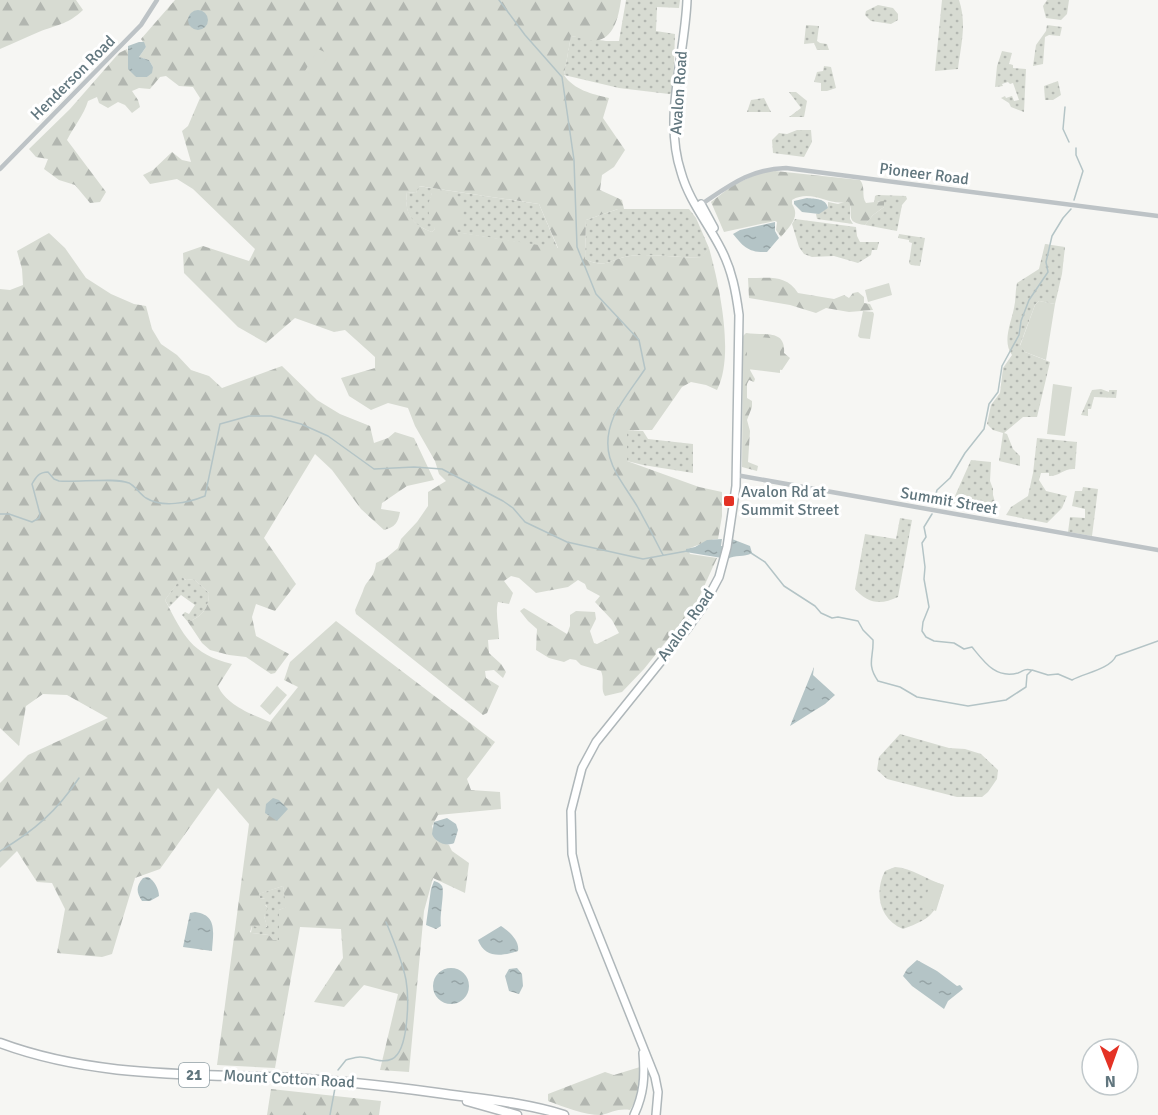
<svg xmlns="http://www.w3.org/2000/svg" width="1158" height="1115" font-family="Signika,sans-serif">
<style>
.grass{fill:url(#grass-dots)}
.forest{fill:url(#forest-firs);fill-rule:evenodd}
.garden{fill:#d7dbd2}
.water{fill:url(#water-ripples)}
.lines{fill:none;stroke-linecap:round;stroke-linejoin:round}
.stream{stroke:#b4c4c6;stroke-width:1.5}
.secondary-casing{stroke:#afb7ba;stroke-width:10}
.highway-casing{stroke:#b0b6b9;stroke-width:11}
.street{stroke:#bdc3c6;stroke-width:4.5}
.secondary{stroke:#fff;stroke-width:7}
.highway{stroke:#fff;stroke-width:8}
.poi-dot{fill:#e43225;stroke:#fff;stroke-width:2}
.labels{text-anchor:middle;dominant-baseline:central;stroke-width:6;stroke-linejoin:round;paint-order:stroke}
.shield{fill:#fff;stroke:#909fa5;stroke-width:1.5}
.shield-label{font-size:15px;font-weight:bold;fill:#61767e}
.street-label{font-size:16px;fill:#61767e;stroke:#fff}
.poi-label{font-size:16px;fill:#61767e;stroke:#fff;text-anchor:start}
</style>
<defs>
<pattern id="grass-dots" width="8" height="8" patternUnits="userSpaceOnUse" patternTransform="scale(1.5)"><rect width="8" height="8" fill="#d7dbd2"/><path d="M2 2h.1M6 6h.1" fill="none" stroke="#b2b6b0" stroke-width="1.8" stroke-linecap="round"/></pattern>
<pattern id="forest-firs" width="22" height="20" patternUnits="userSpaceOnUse" patternTransform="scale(1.5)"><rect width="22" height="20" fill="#d7dbd2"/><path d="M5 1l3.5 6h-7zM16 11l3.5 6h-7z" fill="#b2b6b0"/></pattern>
<pattern id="water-ripples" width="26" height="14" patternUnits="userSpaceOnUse" patternTransform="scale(1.5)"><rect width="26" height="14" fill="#b4c4c6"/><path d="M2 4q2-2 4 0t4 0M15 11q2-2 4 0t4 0" fill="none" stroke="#96a4a6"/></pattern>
</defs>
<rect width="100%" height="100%" fill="#f6f6f3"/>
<path class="grass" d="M 626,0 L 680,0 L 679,8 L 657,7 L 656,31 L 675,34 L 673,93 L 669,94 L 619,88 L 564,75 L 571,36 L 606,41 L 619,41 Z
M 942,0 L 959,0 C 967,24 961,44 958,69 L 935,71 Z
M 1047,0 L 1069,0 L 1067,14 L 1061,20 L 1046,18 L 1043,6 Z
M 878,5 L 893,8 L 898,14 L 898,20 L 891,24 L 871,21 L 865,15 L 866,11 Z
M 806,25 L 819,26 L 817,41 L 820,43 L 827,44 L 829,50 L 817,50 L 814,43 L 804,44 Z
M 1047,25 L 1062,27 L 1060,36 L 1049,35 L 1045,37 L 1043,64 L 1033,66 L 1036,45 L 1046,31 Z
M 1002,51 L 1012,53 L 1009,64 L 1013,65 L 1013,68 L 1026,69 L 1024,112 L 1011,107 L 1009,103 L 1001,98 L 1005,96 L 1006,98 L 1012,96 L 1014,101 L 1019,100 L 1013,83 L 1010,84 L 1008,82 L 1002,84 L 1003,86 L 995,87 L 997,66 Z
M 824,66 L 831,67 L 836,88 L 827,91 L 821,91 L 821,83 L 814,82 L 817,72 L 823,71 Z
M 1058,81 L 1061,95 L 1053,100 L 1045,100 L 1044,86 Z
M 789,92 L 796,92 L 807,101 L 804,117 L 789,117 L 801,108 Z
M 764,98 L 771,112 L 747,112 L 751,100 Z
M 797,130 L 811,130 L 812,142 L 804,157 L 773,153 L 772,140 L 779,133 L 787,134 Z
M 418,186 L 539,204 L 558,249 L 455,232 L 432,193 L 429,204 L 435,229 L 432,232 C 411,225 404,213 407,192 L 416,193 Z
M 877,195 L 906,196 L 907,199 L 902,205 L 897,231 L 865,225 L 873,215 L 884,207 L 880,201 L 874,203 L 875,196 Z
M 850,200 L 850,219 L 853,224 L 817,219 L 816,214 L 828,208 L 828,202 L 838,204 Z
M 618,209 L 689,209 L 696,218 L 709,248 L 702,258 C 682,258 649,253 630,256 C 612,258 607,270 585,259 L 586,220 Z
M 795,219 L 856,227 L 857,236 L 860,242 L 879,242 L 877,250 L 872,250 L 871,255 L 858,263 L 834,256 L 812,257 L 804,254 L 799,247 L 792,224 Z
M 899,234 L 925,238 L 920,266 L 911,265 L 909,263 L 912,243 L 909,242 L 909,240 L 898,238 Z
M 1045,244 L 1065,247 L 1062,274 L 1055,304 L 1039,301 L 1035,305 L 1020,345 L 1025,352 L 1050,362 L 1037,417 L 1023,417 L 1004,433 L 1007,434 L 1013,449 L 1020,456 L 1020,466 L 999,461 L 1003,433 L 993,430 L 987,424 L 991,405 L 1000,393 L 1003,368 L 1012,355 C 1002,342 1011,323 1014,308 C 1016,300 1015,292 1017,283 L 1039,269 Z
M 1101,389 L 1109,392 L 1109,390 L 1117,390 L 1116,398 L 1094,397 L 1091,409 L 1088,409 L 1088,416 L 1081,415 L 1092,390 Z
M 627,430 L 643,431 L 648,439 L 693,444 L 693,473 L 643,465 L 627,461 Z
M 1037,438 L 1077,442 L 1075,469 C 1064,468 1058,477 1049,476 L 1049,473 L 1041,473 L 1039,480 L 1046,491 L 1067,496 L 1062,508 L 1047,523 L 1006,515 L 1011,507 L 1028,496 L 1033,473 Z
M 971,460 L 991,462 L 990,481 L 993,489 L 993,495 L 998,513 L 951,505 Z
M 1083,487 L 1098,489 L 1092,536 L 1068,532 L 1070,517 L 1085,518 L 1085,509 L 1072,506 L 1075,491 L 1082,491 Z
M 900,518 L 912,520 L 898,597 C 881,605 868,604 855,589 L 865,534 L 896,539 Z
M 182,576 L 185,580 L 194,579 L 209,593 C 209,609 202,616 188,622 L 182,615 L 185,612 L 189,614 L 195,605 L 181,595 L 169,607 L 165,600 Z
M 900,734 L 949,748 L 965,749 L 981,754 L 998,770 L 997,779 L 988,792 L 982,797 L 957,797 L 887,779 L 877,770 L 879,757 Z
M 895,867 C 912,868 927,880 944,885 C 935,914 933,918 903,929 C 879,919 874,892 885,871 Z
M 283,886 L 287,907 L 279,910 L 279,940 L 273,940 L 269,935 L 251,933 L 252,926 L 267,927 L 264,916 L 267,906 L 265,905 L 265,899 L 260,898 L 258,894 Z"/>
<path class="forest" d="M 0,0 L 76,0 L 83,10 C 68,24 60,24 41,31 C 27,37 14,43 0,49 Z
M 175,0 L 621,0 C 619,14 615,36 599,40 C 592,42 579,37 571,36 L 564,75 C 574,90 592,94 609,98 L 603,118 L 625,150 L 614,167 L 602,175 L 600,190 L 622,200 L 624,209 L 618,209 L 586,220 L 585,259 C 606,270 612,258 630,256 C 648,253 682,258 701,258 L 709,248 C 719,284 735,355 717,390 L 706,385 L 691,382 L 682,387 L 652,430 L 627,430 L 627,461 L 699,487 L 722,492 L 722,516 L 718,539 C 706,540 698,546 687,549 L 690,554 L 717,558 L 696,604 L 644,669 L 622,692 L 605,696 C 600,689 605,680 601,671 L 581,665 L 576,660 L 570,659 L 564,662 L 549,658 L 536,650 L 537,629 L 528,621 L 520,611 L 524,608 L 567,634 L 570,626 L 570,615 L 576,611 L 595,612 L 596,619 L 590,631 L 594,643 L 597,644 L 619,633 L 612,620 L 595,602 L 600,596 L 587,589 L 585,584 L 578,580 L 568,587 L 536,593 L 519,578 L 511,576 L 504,581 L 513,593 L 509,604 L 498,602 C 495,613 499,627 499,639 L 488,640 L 489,653 L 501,664 L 506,672 L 503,678 L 494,670 L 485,671 L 486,678 L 499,686 L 487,713 L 483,715 L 356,614 L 355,610 C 358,603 360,598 363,591 C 367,578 374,580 376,563 L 386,558 L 398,548 L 401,539 L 417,522 L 428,506 L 428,492 L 446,481 L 439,474 L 435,461 L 415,426 L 408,408 L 388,403 L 371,410 L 349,396 L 341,378 L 375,368 L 375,357 L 345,330 L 334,332 L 295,318 L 266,343 L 238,327 L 184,273 L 183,253 L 203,246 L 249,261 L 255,249 L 193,189 L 177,179 L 150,184 L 143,175 L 153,170 L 172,152 L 182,160 L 191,162 L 182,131 L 188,126 L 200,98 L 193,87 L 179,86 L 166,76 L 160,77 L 150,89 L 139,88 L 132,91 L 138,100 L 140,107 L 132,113 L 125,105 L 118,102 L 108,108 L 99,103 L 97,97 L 88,101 C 84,115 74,126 67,140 L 106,192 L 100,202 L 90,203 L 75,185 L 59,180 L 44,169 L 48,159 L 36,157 L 29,149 L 70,109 L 119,53 L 127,49 L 136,77 L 147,77 L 153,67 L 149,60 L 139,57 L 146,47 L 141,39 ZM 419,186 L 539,204 L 558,248 L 456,232 L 462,218 L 461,199 C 451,194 443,191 432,193 C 426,206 428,217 435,229 L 432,232 C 412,225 404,213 407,192 L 416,193 Z
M 766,170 L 860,180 C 866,187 861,196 866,203 L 884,201 L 884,207 L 873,215 L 865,225 C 844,222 854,216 849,201 C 830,208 813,188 792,200 L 792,204 C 801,217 789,227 781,237 L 776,230 L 777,222 L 775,221 L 724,232 L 711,202 L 733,185 Z
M 49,233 L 65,248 L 86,278 L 111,294 L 134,304 L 146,306 L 152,329 L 161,344 L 177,355 L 191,370 L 209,376 L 222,388 L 282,366 L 317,400 L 340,414 L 370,426 L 374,443 L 388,438 L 395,432 L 414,438 L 434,480 L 407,486 L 382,503 L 381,509 L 400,512 C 398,523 395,527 384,530 L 361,509 L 332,470 L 315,454 L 264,538 L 296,584 L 275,611 L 256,604 L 252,617 L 256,636 L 289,654 L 275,673 L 271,674 L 246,657 L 229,655 L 210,650 L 202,643 L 188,622 C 202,616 209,609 209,593 L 194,579 L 186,580 L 182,577 L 165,600 C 184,636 191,654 232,664 L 218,686 C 226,705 253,715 270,722 L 298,687 L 284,680 L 290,662 L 336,621 L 495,742 L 467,779 L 471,790 L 500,792 L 501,809 L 438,815 L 432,826 L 437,841 L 449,845 L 452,851 L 469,863 L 465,893 L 433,878 L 424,911 L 409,1072 L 380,1070 L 398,994 L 364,985 L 344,1007 L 314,1002 L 343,958 L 341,929 L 300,927 L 275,1068 L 217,1065 L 249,824 L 218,788 L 160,869 L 135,878 L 112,954 L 102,957 L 57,953 L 65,909 L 52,883 L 37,882 L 17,851 L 0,868 L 0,783 L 28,755 L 108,718 L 67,695 L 43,694 L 26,706 L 19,746 L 0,728 L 0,289 L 10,290 L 23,285 L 22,269 L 17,251 ZM 283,886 L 286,907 L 279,910 L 279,940 L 273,940 L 269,935 L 252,933 L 250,932 L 252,926 L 265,928 L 267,926 L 264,916 L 268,908 L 265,905 L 265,899 L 260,898 L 259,894 Z
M 748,278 C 769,278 786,274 798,293 L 834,299 L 844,295 L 849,298 L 853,293 L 858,292 L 864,297 L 864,303 L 870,304 L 873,310 L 849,312 L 826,308 L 816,313 L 790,305 L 749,298 Z
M 746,333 C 763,336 786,328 784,353 L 790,358 L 782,370 L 751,366 L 750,370 L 755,379 L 754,382 L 749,380 L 747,384 L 747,398 L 752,401 L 752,407 L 747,420 L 750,431 L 748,462 L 758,466 L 757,471 L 742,467 L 743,336 Z
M 640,1067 C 641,1084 639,1096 630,1110 C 618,1108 611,1113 601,1115 C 584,1115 564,1107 548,1101 L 548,1094 L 605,1072 L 614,1075 Z
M 271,1089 L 381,1101 L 379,1115 L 267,1115 Z"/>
<path class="garden" d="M 318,49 L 329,54 L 316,77 L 305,71 Z
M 889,283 L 892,295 L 868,302 L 865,290 Z
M 1039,301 L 1055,304 L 1046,360 L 1025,352 L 1020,346 L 1035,305 Z
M 863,311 L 873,312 L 874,314 L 870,339 L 860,338 L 858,336 Z
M 747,336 L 780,339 L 780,373 L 747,369 Z
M 1053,384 L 1072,387 L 1065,436 L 1047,434 Z
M 277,686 L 287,695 L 270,715 L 260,706 Z
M 931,881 L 944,885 L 936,911 L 923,906 Z"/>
<path class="water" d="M188 20a10 10 0 1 1 20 0a10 10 0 1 1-20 0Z
M 139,42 L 144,42 L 146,47 L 139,57 L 149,60 L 153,67 L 152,73 L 147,77 L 136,77 L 128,69 L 128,46 Z
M 807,198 C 815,199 826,198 828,208 L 819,214 L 802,212 L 794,204 L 794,201 Z
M 775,222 L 775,231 L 779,238 L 767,252 C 748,253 743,246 733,234 L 740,230 Z
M 722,539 L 721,546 L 731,546 L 732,539 L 750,546 L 752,553 C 744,558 735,554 728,559 L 686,552 L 686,549 L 695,547 L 707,540 Z
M 814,667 L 813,675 L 835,695 L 825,704 L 790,726 Z
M 273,798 L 279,800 L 288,809 L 277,821 L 265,813 L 266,804 Z
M 447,818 L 456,824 L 458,830 L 454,843 C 446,847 435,842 432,834 L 434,822 Z
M 148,877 C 154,880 159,889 159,896 L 150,901 L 142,901 C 136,892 136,886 143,878 Z
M 434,881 C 437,882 439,882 442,886 C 445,892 439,917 441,926 L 436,929 L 426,925 L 431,889 Z
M 195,912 C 218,915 213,933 212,951 L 183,947 L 190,913 Z
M 501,926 C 509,931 520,941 518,951 C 502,956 485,959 478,940 Z
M 917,960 L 937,971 L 957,986 L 960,985 L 963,989 L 948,1001 L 944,1009 L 912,986 L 903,976 L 907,969 Z
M433 986a18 18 0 1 1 36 0a18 18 0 1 1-36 0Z
M 517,968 L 522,974 L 523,986 L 519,994 L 509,991 L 505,976 L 509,969 Z"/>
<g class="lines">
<path class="stream" d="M 499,0 L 525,35 L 562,77 L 574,160 L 577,247 L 596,294 L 639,340 L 645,369 C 635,384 622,400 614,416 C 597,455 618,475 637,506 C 646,522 655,539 663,555
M 1065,107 L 1063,129 L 1069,142
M 1074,200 L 1083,171 L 1076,155 L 1076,148
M 933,505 L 937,490 L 950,478 L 965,453 L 984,429 L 989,404 L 998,392 L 1002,366 L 1019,335 L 1021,321 L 1029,300 L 1048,272 L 1046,262 L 1052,236 L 1063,218 L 1071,209
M 0,514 L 9,514 L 32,522 L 39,518 L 40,514 L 32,484 C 36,477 39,472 48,472 L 54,479 L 59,481 C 76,483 115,477 129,483 C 135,486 140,494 146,498 C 162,508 188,503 205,496 L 220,424 L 249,416 L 271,416 L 301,424 L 328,436 L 374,469 L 414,467 L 442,469 L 503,501 L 513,508 L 525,522 L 567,542 L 643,559 L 687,551
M 932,514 L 924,527 L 926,537 L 922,543 L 925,567 L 924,579 L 929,607 L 923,622 L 922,631 L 926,637 L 934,641 L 954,643 L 964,649 L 972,647 C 985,663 996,679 1018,673 C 1024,671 1024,668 1031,670
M 751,553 L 765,562 L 784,586 L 815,606 L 821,613 L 832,618 L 838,617 L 858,621 L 863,630 L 873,640 C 874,657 866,664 878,681 L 900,687 L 917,697 L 968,706 L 1006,700 L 1026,687 L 1027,675 L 1032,670 L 1048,675 L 1058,674 L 1072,680 C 1085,673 1110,669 1116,656 L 1158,641
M 0,851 C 34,831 57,811 79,778
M 338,1070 L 346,1060 C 350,1059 355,1057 360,1057 C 371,1057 381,1064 392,1059 C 409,1051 409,997 406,980 C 402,960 394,941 386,922
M 330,1115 L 335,1088"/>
<defs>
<path id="secondary" d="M 701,204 L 714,228
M 634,1115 C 644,1094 645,1076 643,1053
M 656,1115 L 658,1092 L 655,1077 L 580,889 L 572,854 L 571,811 L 582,768 L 596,742 L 687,629 L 704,605 L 719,577 L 727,547 L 736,486 L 739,315 C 736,292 732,270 721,249 C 708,223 689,201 681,172 C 663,117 685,56 687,0"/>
<path id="highway" d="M 0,1043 C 86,1075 176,1074 266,1077 C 324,1079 381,1085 438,1093 C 480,1099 523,1102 564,1115
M 467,1101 L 517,1115"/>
</defs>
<use href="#secondary" class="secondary-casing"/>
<use href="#highway" class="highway-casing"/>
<path class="street" d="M 0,169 L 141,25 L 157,0
M 700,205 C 729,186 749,169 786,168 L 1158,216
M 736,475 L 1158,550"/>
<use href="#secondary" class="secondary"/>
<use href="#highway" class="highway"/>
</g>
<rect class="poi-dot" x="723" y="495" width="12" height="12" rx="3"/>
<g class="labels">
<rect class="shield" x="179" y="1063" width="30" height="24" rx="4.5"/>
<g class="shield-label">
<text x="194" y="1075">21</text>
</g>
<g class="street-label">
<text transform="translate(73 78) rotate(-45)">Henderson Road</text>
<text transform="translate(679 93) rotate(-86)">Avalon Road</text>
<text transform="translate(924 174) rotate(7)">Pioneer Road</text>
<text transform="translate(949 501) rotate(10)">Summit Street</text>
<text transform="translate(686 625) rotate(-54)">Avalon Road</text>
<text transform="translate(289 1079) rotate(3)">Mount Cotton Road</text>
</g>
<g class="poi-label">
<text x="741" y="492">Avalon Rd at<tspan x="741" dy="18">Summit Street</tspan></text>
</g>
</g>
<g transform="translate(1110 1067) rotate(179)"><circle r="28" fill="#ffffff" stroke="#c0c8cb" stroke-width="1.5"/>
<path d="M0-4.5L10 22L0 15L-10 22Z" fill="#e43225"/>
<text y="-9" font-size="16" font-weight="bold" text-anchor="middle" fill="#61767e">N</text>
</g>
</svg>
